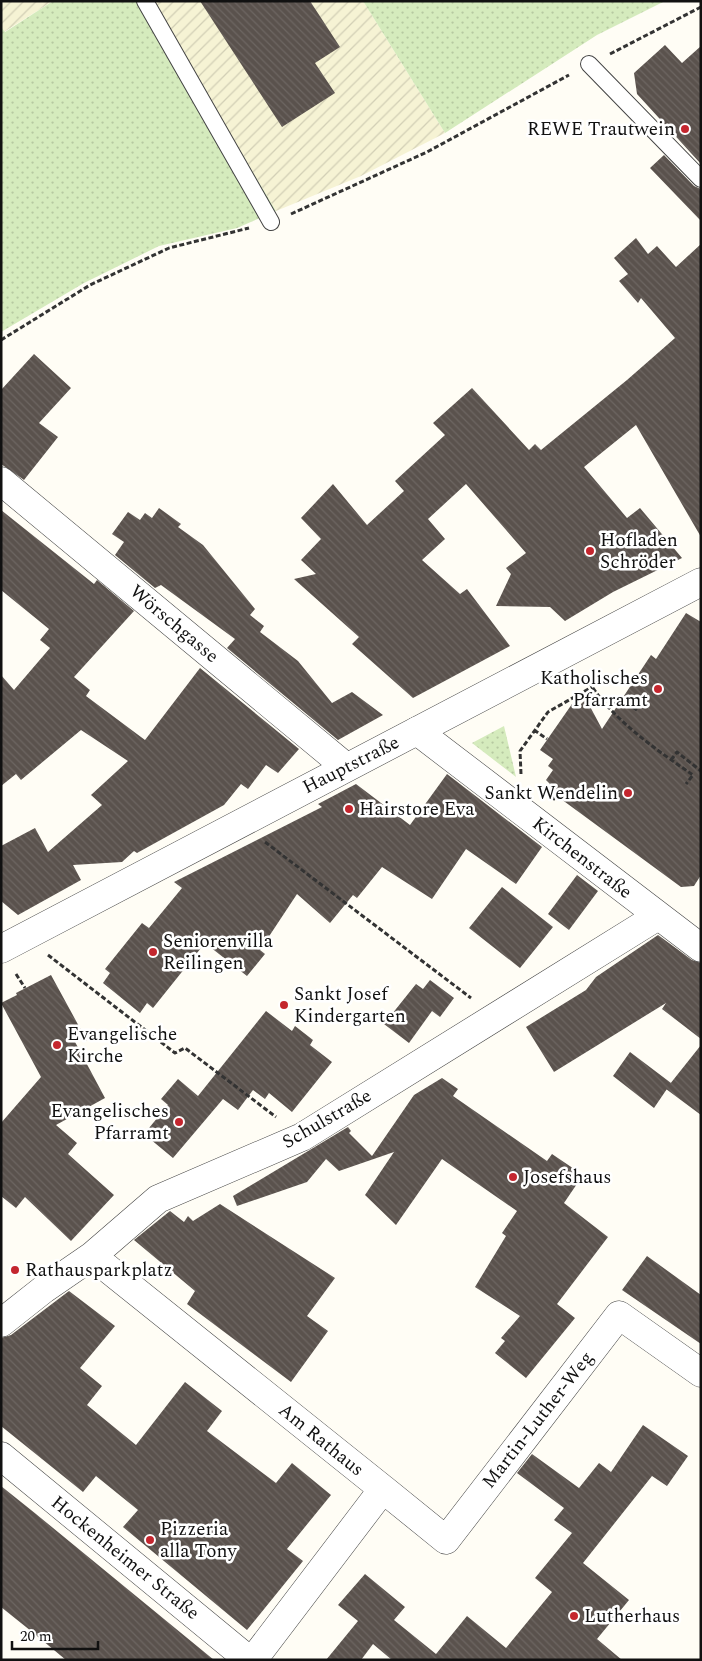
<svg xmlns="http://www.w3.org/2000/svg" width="702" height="1661" font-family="Spectral,serif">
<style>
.farmland{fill:url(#farmland-furrows)}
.grass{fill:url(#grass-dots)}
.building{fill:url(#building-back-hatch)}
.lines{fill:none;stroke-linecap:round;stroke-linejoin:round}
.service-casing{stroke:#444;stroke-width:18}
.minor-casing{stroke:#444;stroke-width:29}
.tertiary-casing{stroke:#444;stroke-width:29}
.path{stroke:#333;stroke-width:3;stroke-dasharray:5 2.5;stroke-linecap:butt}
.service{stroke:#fff;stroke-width:16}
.minor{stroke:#fff;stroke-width:28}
.tertiary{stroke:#fff;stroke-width:28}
.poi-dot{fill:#c4262e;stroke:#fff;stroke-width:2}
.labels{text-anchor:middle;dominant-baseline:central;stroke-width:5;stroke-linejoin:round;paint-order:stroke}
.poi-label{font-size:19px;fill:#111;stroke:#fff;text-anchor:start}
.street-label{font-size:19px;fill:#111;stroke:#fff}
</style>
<defs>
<pattern id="farmland-furrows" width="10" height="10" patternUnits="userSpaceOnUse" patternTransform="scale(1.25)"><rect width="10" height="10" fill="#f6f3d4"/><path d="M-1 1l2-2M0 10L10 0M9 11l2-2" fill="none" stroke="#d2cfb5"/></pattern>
<pattern id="grass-dots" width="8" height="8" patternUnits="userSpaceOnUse" patternTransform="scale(1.25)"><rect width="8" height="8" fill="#d5ebbd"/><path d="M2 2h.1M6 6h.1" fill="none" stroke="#b6c8a1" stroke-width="1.8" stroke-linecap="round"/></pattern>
<pattern id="building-back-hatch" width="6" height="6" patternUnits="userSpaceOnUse" patternTransform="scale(1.25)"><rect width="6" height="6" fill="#5a524d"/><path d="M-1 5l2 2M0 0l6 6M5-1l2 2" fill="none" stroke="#6d6662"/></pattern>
</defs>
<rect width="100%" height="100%" fill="#fffdf5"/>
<path class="farmland" d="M 1,1 L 53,1 L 4,32 L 1,27 Z
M 151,1 L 363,1 L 445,133 L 361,176 L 276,211 Z"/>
<path class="grass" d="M 53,1 L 151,1 L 276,211 L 237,228 L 159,246 L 84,283 L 1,332 L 1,27 L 5,32 Z
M 363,1 L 665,1 L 597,35 L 445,133 Z
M 504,726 L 516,777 L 472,743 Z"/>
<path class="building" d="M 200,1 L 310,1 L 340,47 L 315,63 L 335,93 L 282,127 Z
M 665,45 L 682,63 L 701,46 L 701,164 L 637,94 L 634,73 Z
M 664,155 L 694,186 L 701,189 L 701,221 L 650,168 Z
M 636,238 L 648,254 L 657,246 L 676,267 L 701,244 L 701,537 L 636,425 L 584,467 L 627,518 L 640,508 L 682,558 L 613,592 L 565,621 L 550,607 L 496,606 L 511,574 L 506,568 L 526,553 L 466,484 L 428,519 L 445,539 L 422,560 L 460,594 L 467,589 L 510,646 L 413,698 L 352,644 L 359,637 L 294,579 L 316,574 L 301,560 L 321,539 L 301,518 L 333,484 L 367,525 L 404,491 L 395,481 L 445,435 L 433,423 L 472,388 L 529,450 L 535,444 L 541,450 L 627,380 L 675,338 L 641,298 L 638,303 L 619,281 L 628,274 L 614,258 Z
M 34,354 L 71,388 L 39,423 L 58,437 L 24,480 L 1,464 L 1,390 Z
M 159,508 L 181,524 L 178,527 L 203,545 L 255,609 L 250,615 L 264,626 L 260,632 L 298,661 L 332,703 L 352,692 L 383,715 L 338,740 L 227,648 L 235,639 L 161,585 L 155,588 L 115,555 L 124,542 L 112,534 L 128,512 L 140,520 L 145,513 L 152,518 Z
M 1,510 L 94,584 L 97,580 L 134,611 L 74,677 L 90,690 L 86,696 L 145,740 L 200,668 L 299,749 L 278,773 L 266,765 L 248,789 L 241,784 L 224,805 L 137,853 L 134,851 L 122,862 L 73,865 L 81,880 L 18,915 L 1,901 L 1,846 L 35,828 L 48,852 L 102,805 L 91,795 L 128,761 L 81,730 L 21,780 L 16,774 L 1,786 L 1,675 L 14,690 L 50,648 L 40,640 L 49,629 L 1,590 Z
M 686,613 L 701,622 L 701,875 L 694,886 L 681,887 L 546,788 L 550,784 L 546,780 L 553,770 L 548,766 L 553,759 L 540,750 L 572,704 L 577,708 L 586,699 L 602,729 L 651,655 L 656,659 Z
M 447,774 L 542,847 L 516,884 L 466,849 L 432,899 L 382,867 L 357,898 L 353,895 L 330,923 L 297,894 L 260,950 L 265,954 L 247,976 L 205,943 L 153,1008 L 147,1003 L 140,1013 L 103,983 L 110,973 L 105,969 L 142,923 L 149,928 L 182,888 L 174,882 L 322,807 L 318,804 L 356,784 L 410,825 Z
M 577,875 L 598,891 L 569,930 L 548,914 Z
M 502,887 L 553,927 L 520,968 L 469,928 Z
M 658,935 L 692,960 L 701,963 L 701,1039 L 662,1009 L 666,1003 L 554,1072 L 526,1027 L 586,990 L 596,977 Z
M 51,975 L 87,1041 L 66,1025 L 105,1098 L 56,1125 L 77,1143 L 68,1154 L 114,1195 L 71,1241 L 25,1197 L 16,1208 L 1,1196 L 1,1123 L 41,1077 L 1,1003 L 17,995 L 16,993 Z
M 430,980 L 454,998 L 440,1017 L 432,1011 L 409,1043 L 384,1024 L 416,984 L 423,989 Z
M 266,1011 L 292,1031 L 295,1026 L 313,1040 L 310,1045 L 332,1062 L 292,1112 L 269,1093 L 265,1099 L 253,1090 L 238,1110 L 223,1099 L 173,1158 L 144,1134 L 168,1105 L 161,1099 L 178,1079 L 198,1096 Z
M 701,1045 L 701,1115 L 666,1089 Z
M 630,1052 L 671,1083 L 654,1108 L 613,1076 Z
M 442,1078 L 458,1089 L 453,1096 L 547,1161 L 552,1154 L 583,1175 L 564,1203 L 608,1237 L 557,1304 L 575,1318 L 526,1378 L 495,1353 L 505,1341 L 501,1338 L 520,1316 L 475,1287 L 506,1236 L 502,1233 L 517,1211 L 442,1159 L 396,1225 L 365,1195 L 394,1152 L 339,1171 L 326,1159 L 307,1182 L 237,1206 L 233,1196 L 348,1127 L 351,1131 L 349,1133 L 372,1156 L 414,1095 Z
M 220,1204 L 335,1278 L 307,1316 L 328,1331 L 291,1382 L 187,1304 L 195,1291 L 134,1240 L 170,1211 L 184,1222 L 188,1216 L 193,1221 Z
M 647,1256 L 701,1295 L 701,1344 L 622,1290 Z
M 69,1291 L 115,1326 L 80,1368 L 102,1386 L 87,1405 L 136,1445 L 185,1382 L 222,1411 L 207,1431 L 276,1483 L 292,1463 L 331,1495 L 287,1549 L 303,1561 L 247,1630 L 123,1527 L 138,1510 L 96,1476 L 83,1492 L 1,1426 L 1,1338 L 11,1335 Z
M 643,1425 L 688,1456 L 667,1486 L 652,1476 L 583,1563 L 629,1600 L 597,1639 L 622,1660 L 392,1660 L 373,1644 L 361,1660 L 326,1660 L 358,1621 L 338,1605 L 365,1574 L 405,1607 L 394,1620 L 436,1654 L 467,1616 L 506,1648 L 552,1592 L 535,1578 L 572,1533 L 554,1520 L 564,1508 L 517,1473 L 532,1454 L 579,1488 L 599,1463 L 611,1472 Z
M 1,1486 L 36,1514 L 214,1660 L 66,1660 L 31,1631 L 1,1607 Z"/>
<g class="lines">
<defs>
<path id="service" d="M 145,1 L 271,222
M 589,64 L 701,179"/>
<path id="minor" d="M 1,481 L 346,767
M 417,731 L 701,948
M 92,1256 L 383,1489 L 253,1660
M 1,1323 L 44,1289 L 92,1256 L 158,1199 L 302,1137 L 658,916
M 383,1489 L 446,1540 L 619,1315 L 701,1373"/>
<path id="tertiary" d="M 1,949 L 701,582
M 1,1456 L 249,1660"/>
</defs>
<use href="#service" class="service-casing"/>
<use href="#minor" class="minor-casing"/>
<use href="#tertiary" class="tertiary-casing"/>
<path class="path" d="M 610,54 L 701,7
M 291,214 L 427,152 L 569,75
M 1,340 L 90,285 L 169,248 L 249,228
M 585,675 C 607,716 655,749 693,775 L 686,784
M 607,707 L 622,700 L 637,710
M 534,730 L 547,739
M 671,760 L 677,752 L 701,771
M 521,774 L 520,751 L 548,712 L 592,687
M 553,800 L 559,790
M 265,842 L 471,998
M 48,955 L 175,1053 L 185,1048 L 276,1117
M 16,974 L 25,988"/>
<use href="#service" class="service"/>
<use href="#minor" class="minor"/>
<use href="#tertiary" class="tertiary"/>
</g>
<g class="poi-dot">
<circle cx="685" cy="129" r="5"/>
<circle cx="590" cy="551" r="5"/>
<circle cx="658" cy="689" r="5"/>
<circle cx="628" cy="793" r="5"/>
<circle cx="349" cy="809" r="5"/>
<circle cx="153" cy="952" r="5"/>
<circle cx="284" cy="1005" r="5"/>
<circle cx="57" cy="1045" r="5"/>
<circle cx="179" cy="1122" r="5"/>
<circle cx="513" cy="1177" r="5"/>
<circle cx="15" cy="1270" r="5"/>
<circle cx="150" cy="1540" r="5"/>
<circle cx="574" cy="1616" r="5"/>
</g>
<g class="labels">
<g class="poi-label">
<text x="675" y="129" text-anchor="end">REWE Trautwein</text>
<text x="600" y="540">Hofladen<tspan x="600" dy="22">Schröder</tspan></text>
<text x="648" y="678" text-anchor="end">Katholisches<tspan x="648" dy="22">Pfarramt</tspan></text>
<text x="618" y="793" text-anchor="end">Sankt Wendelin</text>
<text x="359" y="809">Hairstore Eva</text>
<text x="163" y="941">Seniorenvilla<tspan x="163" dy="22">Reilingen</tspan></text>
<text x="294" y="994">Sankt Josef<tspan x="294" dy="22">Kindergarten</tspan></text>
<text x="67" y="1034">Evangelische<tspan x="67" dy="22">Kirche</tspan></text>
<text x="169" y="1111" text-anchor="end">Evangelisches<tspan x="169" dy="22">Pfarramt</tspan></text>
<text x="523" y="1177">Josefshaus</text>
<text x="25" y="1270">Rathausparkplatz</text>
<text x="160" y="1529">Pizzeria<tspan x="160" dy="22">alla Tony</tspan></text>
<text x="584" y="1616">Lutherhaus</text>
</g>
<g class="street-label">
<text transform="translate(174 624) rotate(40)">Wörschgasse</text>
<text transform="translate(351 765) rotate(-27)">Hauptstraße</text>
<text transform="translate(582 858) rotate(38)">Kirchenstraße</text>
<text transform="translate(327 1119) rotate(-30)">Schulstraße</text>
<text transform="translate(538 1420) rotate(-52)">Martin-Luther-Weg</text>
<text transform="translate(321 1440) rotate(39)">Am Rathaus</text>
<text transform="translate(125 1558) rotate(39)">Hockenheimer Straße</text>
</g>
</g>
<rect width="702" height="1661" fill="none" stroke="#111111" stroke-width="5"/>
<path d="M12 1641v8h86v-8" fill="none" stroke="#111111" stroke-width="2.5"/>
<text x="20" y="1641" font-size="15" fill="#111111" stroke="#ffffff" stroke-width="4" paint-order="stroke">20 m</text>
</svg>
